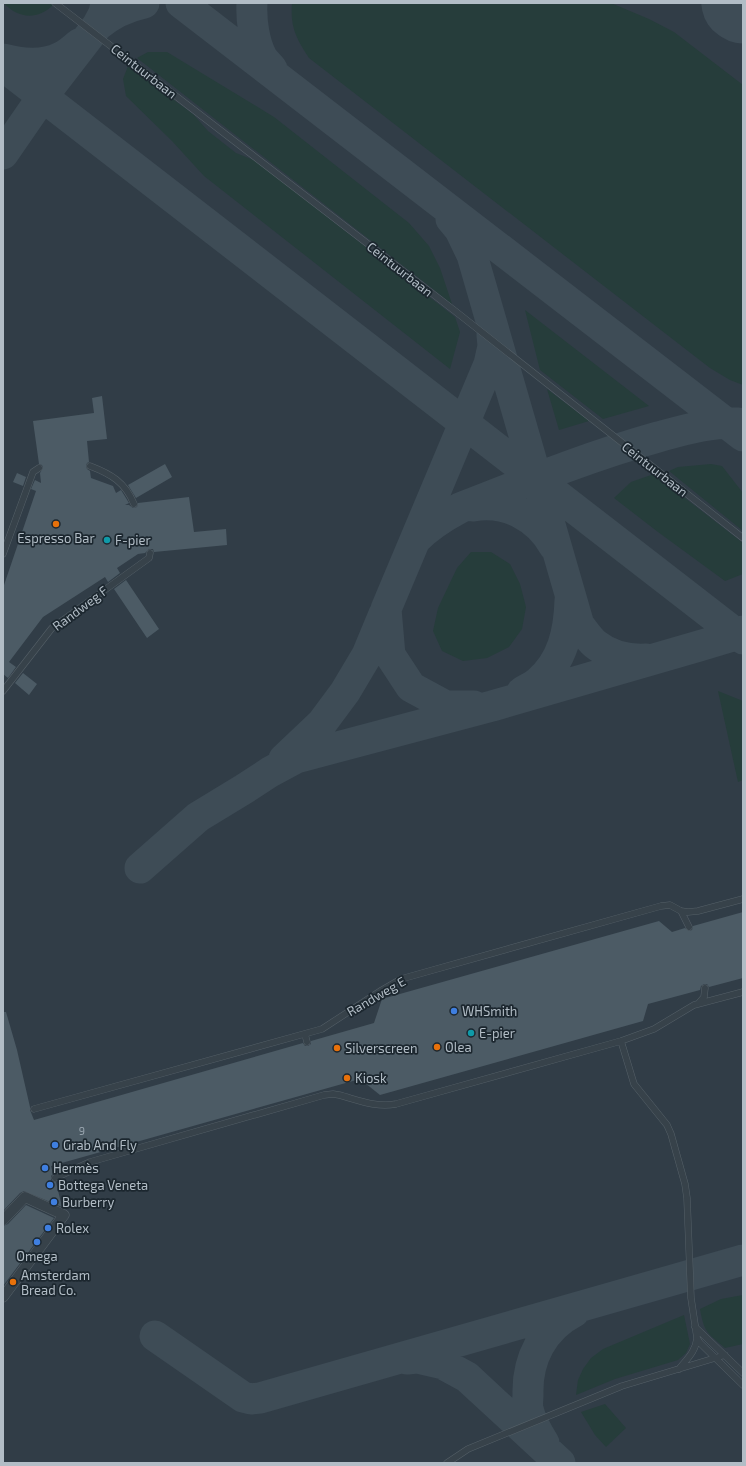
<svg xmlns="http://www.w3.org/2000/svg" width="746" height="1466" font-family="'Exo 2',sans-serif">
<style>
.airport{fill:#313d47}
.green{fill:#263d3b}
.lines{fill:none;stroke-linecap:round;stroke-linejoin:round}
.taxiway{stroke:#3e4c56;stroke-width:31}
.runway{stroke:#3e4c56;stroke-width:77}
.building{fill:#4c5b65}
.service-casing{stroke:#556068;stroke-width:7}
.pedestrian-casing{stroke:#556068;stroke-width:11}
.service{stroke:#37424a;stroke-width:6}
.pedestrian{stroke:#37424a;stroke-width:10}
.food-dot{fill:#e8710a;stroke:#1c272f;stroke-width:1.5}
.culture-dot{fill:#0f9aa8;stroke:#1c272f;stroke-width:1.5}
.shop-dot{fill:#3f7fe0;stroke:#1c272f;stroke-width:1.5}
.labels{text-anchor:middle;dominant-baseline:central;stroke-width:3.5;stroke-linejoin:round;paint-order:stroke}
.number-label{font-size:11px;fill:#98a4ae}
.street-label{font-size:13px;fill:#b2bdc6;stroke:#1c272f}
.poi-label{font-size:13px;fill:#b2bdc6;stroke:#1c272f;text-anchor:start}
</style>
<rect width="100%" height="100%" fill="#23303a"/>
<path class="airport" d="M 3,3 L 743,3 L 743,1463 L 3,1463 Z"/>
<path class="green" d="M 4,3 L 50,3 L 53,5 C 38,20 18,19 4,3 Z
M 292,3 L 611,3 L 649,19 L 674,32 L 743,85 L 743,385 L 730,380 L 710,368 L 309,58 C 296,38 290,27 292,3 Z
M 148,52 L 167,52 L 274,117 L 409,223 L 429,246 L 440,268 L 452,304 L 137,58 Z
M 128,66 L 193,114 L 208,131 L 236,153 L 256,161 L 455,317 L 460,332 L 450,369 L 204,176 L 172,141 L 126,96 L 123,79 Z
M 525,310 L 649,406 L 603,419 L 540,370 Z
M 547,389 L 589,421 L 559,430 Z
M 711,464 L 722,466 L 743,493 L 743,531 L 669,471 L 678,467 Z
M 654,474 L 743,543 L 743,574 L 725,581 L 658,532 L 614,498 L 631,482 Z
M 471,552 L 491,552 L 510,564 L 520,584 L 526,607 L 522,629 L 509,647 L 487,658 L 463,661 L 442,651 L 433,631 L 438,608 L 457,568 Z
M 718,691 L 743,701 L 743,780 L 738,782 Z
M 743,1295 L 743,1344 L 725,1348 C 707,1333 704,1332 700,1309 L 721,1299 Z
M 684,1315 L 690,1344 L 686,1353 L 678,1360 L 615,1379 L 576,1395 L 578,1380 L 583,1369 L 591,1358 L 603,1349 Z
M 605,1404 L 626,1428 L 606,1447 L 595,1435 L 581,1412 Z"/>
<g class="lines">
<path class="taxiway" d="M 181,3 L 743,436
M 252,3 C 251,20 254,42 262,57 C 264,61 269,65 272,69
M 717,3 L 743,16
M 97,26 C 111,14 125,7 144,3
M 3,59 C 21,64 44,66 61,57 C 68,54 74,48 79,44
M 3,66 L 743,639
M 3,154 L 43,96 L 97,26 L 104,13 L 106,3
M 451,219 L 460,230 L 472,255 L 579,625 C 584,631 589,639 595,644 C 610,656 628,660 646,659
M 473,506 C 506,500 538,517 554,546
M 416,539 C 430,525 443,517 460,508 C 526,482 590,456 658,437 C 684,430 711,422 738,423
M 522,692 C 527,689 533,686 538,682 C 563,661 569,631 570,600
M 474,706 L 446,706 L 411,687 L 390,655 L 386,609 L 489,364 L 493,346 L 492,335
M 284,759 L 322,723 L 345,692 L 367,655 L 384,614
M 140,868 L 198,817 L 244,789 L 270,772 L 296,758 L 492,706 L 699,646 L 733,636 L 743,631
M 155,1336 L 243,1397 L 251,1399 L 260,1398 L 743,1260
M 407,1359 L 417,1358 L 443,1364 L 467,1377 L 560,1463
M 544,1443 C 537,1432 531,1422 528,1409 C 527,1404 528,1399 528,1394 C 527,1359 543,1328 574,1312"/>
<path class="runway" d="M 740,3 L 743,5"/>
</g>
<path class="building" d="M 102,396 L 107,439 L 87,441 L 89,462 L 87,463 L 86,466 L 87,469 L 90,471 L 91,478 L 113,486 L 116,493 L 121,490 L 129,503 L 125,505 L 129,505 L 133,508 L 137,507 L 138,503 L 189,497 L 194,532 L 226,529 L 227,545 L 154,552 L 153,549 L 149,549 L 145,553 L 138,554 L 117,568 L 120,573 L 108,582 L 105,577 L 43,617 L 9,662 L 16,667 L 8,678 L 3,674 L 3,588 L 36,491 L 31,489 L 35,480 L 41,483 L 40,473 L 43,468 L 42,465 L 39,464 L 33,421 L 94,413 L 92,398 Z
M 165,464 L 172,477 L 136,498 L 128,485 Z
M 17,473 L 26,477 L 23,486 L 13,482 Z
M 126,580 L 159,629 L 147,638 L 114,589 Z
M 23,673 L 37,684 L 29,695 L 15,683 Z
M 743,912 L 743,978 L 709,987 L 707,984 L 704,984 L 701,986 L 700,990 L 648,1004 L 643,1021 L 380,1095 L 360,1079 L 51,1166 L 53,1174 L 51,1176 L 51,1180 L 53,1182 L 56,1182 L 62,1207 L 24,1191 L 20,1193 L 3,1211 L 3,1012 L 6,1012 L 17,1050 L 30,1107 L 30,1110 L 34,1120 L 303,1043 L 305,1046 L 308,1046 L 311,1044 L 311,1041 L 374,1023 L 382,999 L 659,921 L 672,932 L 685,928 L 689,931 L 692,930 L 693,926 Z
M 26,1205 L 54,1218 L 3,1286 L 3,1226 L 8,1224 Z"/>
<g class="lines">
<defs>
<path id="service" d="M 55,3 L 455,311 L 743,538
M 90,466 C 111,474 125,482 134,504
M 3,554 L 33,472 L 39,468
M 3,691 L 52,628 L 149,558 L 150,553
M 681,911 L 689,927
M 698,1004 L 704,997 L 705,988
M 305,1034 L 307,1042
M 621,1041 L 634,1084 L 667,1125 L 671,1134 L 685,1184 L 687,1198 L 691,1298 L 697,1338 C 696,1351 687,1359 679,1369
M 34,1109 L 322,1029 L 382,990 L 401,979 L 661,906 L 670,905 L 681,911 L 688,912 L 698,911 L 743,899
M 55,1178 L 90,1162 L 324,1095 L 333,1094 L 339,1095 C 358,1100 376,1108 396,1104 L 621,1041 L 654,1029 L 694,1005 L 743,992
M 695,1327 L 743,1373
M 697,1338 L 700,1343 L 743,1385
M 447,1463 L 468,1449 L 622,1386 L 725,1355"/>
<path id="pedestrian" d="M 3,1220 L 25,1197 L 64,1215 L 3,1297"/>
</defs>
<use href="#service" class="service-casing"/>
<use href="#pedestrian" class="pedestrian-casing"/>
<use href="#service" class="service"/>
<use href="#pedestrian" class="pedestrian"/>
</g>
<g class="food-dot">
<circle cx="56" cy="524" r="4"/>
<circle cx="437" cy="1047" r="4"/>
<circle cx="337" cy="1048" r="4"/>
<circle cx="347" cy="1078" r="4"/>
<circle cx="13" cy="1282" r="4"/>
</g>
<g class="culture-dot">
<circle cx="107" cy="540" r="4"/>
<circle cx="471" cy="1033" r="4"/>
</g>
<g class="shop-dot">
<circle cx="454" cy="1011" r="4"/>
<circle cx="55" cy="1145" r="4"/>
<circle cx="45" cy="1168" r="4"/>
<circle cx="50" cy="1185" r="4"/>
<circle cx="54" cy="1202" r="4"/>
<circle cx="48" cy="1228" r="4"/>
<circle cx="37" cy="1242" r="4"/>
</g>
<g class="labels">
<g class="number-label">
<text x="82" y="1130">9</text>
</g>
<g class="street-label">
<text transform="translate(144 71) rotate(38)">Ceintuurbaan</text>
<text transform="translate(400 269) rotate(38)">Ceintuurbaan</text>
<text transform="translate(655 469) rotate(38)">Ceintuurbaan</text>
<text transform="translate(80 608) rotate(-37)">Randweg F</text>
<text transform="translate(376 996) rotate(-30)">Randweg E</text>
</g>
<g class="poi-label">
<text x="56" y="538" text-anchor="middle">Espresso Bar</text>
<text x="115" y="540">F-pier</text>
<text x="462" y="1011">WHSmith</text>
<text x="479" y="1033">E-pier</text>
<text x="445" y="1047">Olea</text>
<text x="345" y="1048">Silverscreen</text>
<text x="355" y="1078">Kiosk</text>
<text x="63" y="1145">Grab And Fly</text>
<text x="53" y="1168">Hermès</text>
<text x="58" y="1185">Bottega Veneta</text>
<text x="62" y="1202">Burberry</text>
<text x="56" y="1228">Rolex</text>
<text x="37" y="1256" text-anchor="middle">Omega</text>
<text x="21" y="1275">Amsterdam<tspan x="21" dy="15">Bread Co.</tspan></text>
</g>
</g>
<rect width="746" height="1466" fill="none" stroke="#b2bdc6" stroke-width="8"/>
</svg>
